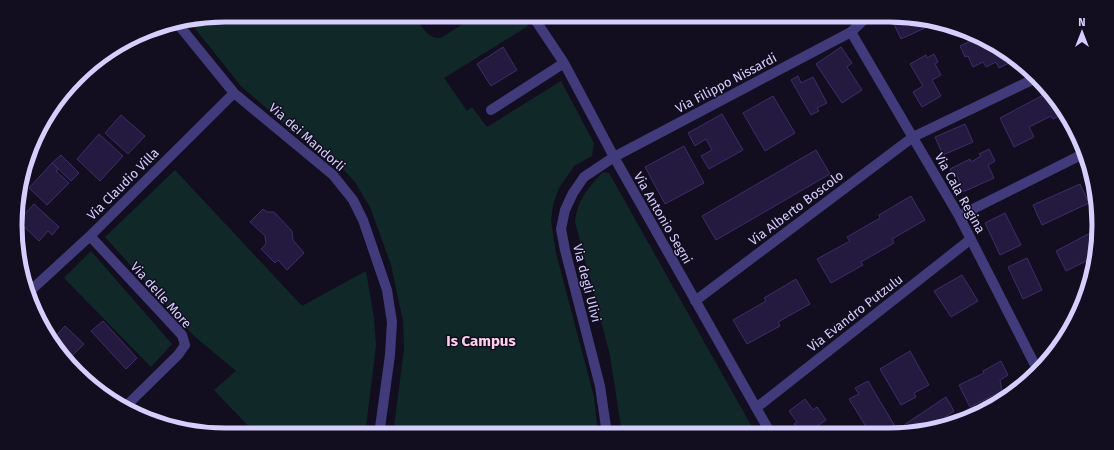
<svg xmlns="http://www.w3.org/2000/svg" width="1114" height="450" font-family="'Fira Sans',sans-serif">
<style>
.green{fill:#112829}
.building{fill:#241a3f;stroke:#3d2e6a}
.lines{fill:none;stroke-linecap:round;stroke-linejoin:round}
.street{stroke:#413b7c;stroke-width:10}
.labels{text-anchor:middle;dominant-baseline:central;stroke-width:3;stroke-linejoin:round;paint-order:stroke}
.street-label{font-size:13px;fill:#d6cefd;stroke:#120e1f}
.quarter-label{font-size:15px;font-weight:bold;fill:#fdd0ea;stroke:#120e1f}
.rim{fill:none;stroke:#d6cefd;stroke-width:5}
</style>
<rect width="100%" height="100%" fill="#120e1f"/>
<path class="green" d="M 225,15 L 414,15 C 421,25 427,39 441,38 L 477,15 L 520,15 L 528,26 L 444,78 L 467,111 L 472,107 L 487,127 L 561,81 L 594,143 L 592,156 L 574,166 L 559,188 L 553,205 L 551,221 L 556,253 L 594,397 L 598,434 L 393,435 L 404,349 L 403,321 L 391,265 L 370,207 L 355,182 L 332,157 L 287,126 L 241,86 L 189,21 Z
M 175,170 L 302,306 L 366,271 L 374,318 L 376,346 L 365,435 L 257,435 L 214,390 L 236,371 L 194,336 L 105,237 Z
M 603,172 L 609,173 L 756,434 L 622,434 L 610,355 L 575,222 C 578,198 587,190 603,172 Z
M 91,251 L 172,344 L 151,367 L 64,278 Z"/>
<path class="building" d="M 899,17 L 925,21 L 927,27 L 901,39 L 892,20 Z
M 977,38 L 1007,55 L 1011,62 L 999,68 L 996,62 L 986,67 L 983,62 L 973,67 L 968,56 L 965,57 L 960,46 Z
M 503,47 L 517,70 L 491,86 L 477,64 Z
M 841,47 L 852,63 L 847,67 L 862,90 L 842,103 L 816,64 Z
M 934,54 L 938,62 L 935,64 L 941,75 L 932,80 L 941,96 L 922,107 L 913,92 L 923,86 L 910,64 L 926,55 L 927,58 Z
M 798,76 L 801,83 L 813,77 L 827,103 L 817,108 L 819,111 L 811,115 L 791,80 Z
M 1047,93 L 1064,115 L 1063,114 L 1053,119 L 1051,116 L 1029,127 L 1034,137 L 1014,147 L 1000,118 Z
M 773,96 L 795,133 L 765,151 L 743,113 Z
M 722,114 L 743,150 L 709,169 L 701,156 L 712,150 L 706,139 L 695,146 L 688,133 Z
M 121,115 L 145,136 L 128,154 L 105,133 Z
M 965,124 L 973,142 L 943,155 L 935,137 Z
M 99,134 L 123,156 L 100,181 L 77,159 Z
M 684,146 L 704,183 L 665,204 L 645,167 Z
M 989,149 L 995,161 L 988,165 L 994,178 L 965,191 L 963,191 L 960,188 L 959,180 L 956,173 L 953,175 L 950,169 L 970,159 L 971,162 L 981,156 L 979,154 Z
M 816,150 L 830,174 L 716,240 L 702,216 Z
M 61,155 L 79,173 L 71,181 L 52,163 Z
M 52,163 L 58,169 L 56,171 L 69,183 L 47,205 L 29,188 Z
M 1080,184 L 1089,203 L 1042,225 L 1033,205 Z
M 911,196 L 925,220 L 892,239 L 894,243 L 861,262 L 863,265 L 831,283 L 817,259 L 850,241 L 847,237 L 880,218 L 879,215 Z
M 34,204 L 59,227 L 52,235 L 48,231 L 39,241 L 18,221 Z
M 263,209 L 267,212 L 274,212 L 292,231 L 293,240 L 304,253 L 287,270 L 278,260 L 275,263 L 261,249 L 266,244 L 265,236 L 250,222 Z
M 1005,213 L 1021,245 L 1000,255 L 985,223 Z
M 1096,230 L 1092,258 L 1066,271 L 1056,251 Z
M 1027,258 L 1042,290 L 1023,299 L 1008,267 Z
M 962,275 L 978,301 L 951,317 L 934,291 Z
M 796,279 L 810,304 L 778,322 L 780,326 L 747,344 L 733,320 L 766,301 L 764,298 Z
M 103,321 L 137,358 L 126,369 L 91,331 Z
M 65,326 L 84,344 L 69,359 L 52,340 Z
M 1068,332 L 1063,342 L 1056,350 L 1052,341 Z
M 910,351 L 929,385 L 914,393 L 916,397 L 901,405 L 880,369 Z
M 1001,361 L 1008,375 L 1000,380 L 1002,391 L 970,407 L 959,385 L 984,373 L 983,371 Z
M 868,381 L 899,433 L 870,433 L 849,399 L 859,394 L 855,388 Z
M 946,397 L 954,411 L 925,431 L 908,433 L 904,425 Z
M 805,399 L 813,410 L 817,407 L 826,420 L 807,433 L 799,433 L 797,432 L 799,430 L 794,424 L 797,422 L 789,411 Z"/>
<g class="lines">
<path class="street" d="M 532,15 L 564,63 L 614,157 L 771,434
M 177,23 L 234,93 L 333,175 L 353,200 L 363,220 L 387,290 L 392,322 L 390,355 L 379,435
M 851,32 L 959,216 L 1038,371
M 491,110 L 564,63
M 959,216 L 1083,154
M 90,236 L 182,335 L 185,345 L 178,355 L 125,407
M 29,292 L 90,236 L 234,93
M 695,301 L 913,137 L 1036,78
M 756,408 L 971,239
M 607,434 L 600,386 L 565,250 L 561,229 L 565,210 L 573,193 L 584,177 L 614,157 L 851,32 L 869,15"/>
</g>
<g class="labels">
<g class="street-label">
<text transform="translate(726 83) rotate(-28)">Via Filippo Nissardi</text>
<text transform="translate(307 137) rotate(41)">Via dei Mandorli</text>
<text transform="translate(123 184) rotate(-45)">Via Claudio Villa</text>
<text transform="translate(960 193) rotate(61)">Via Cala Regina</text>
<text transform="translate(796 208) rotate(-37)">Via Alberto Boscolo</text>
<text transform="translate(663 218) rotate(60)">Via Antonio Segni</text>
<text transform="translate(587 283) rotate(76)">Via degli Ulivi</text>
<text transform="translate(161 295) rotate(48)">Via delle More</text>
<text transform="translate(855 313) rotate(-38)">Via Evandro Putzulu</text>
</g>
<g class="quarter-label">
<text x="481" y="341">Is Campus</text>
</g>
</g>
<path d="M0 0H1114V450H0ZM225 22H889A203 203 0 0 1 1092 225V225A203 203 0 0 1 889 428H225A203 203 0 0 1 22 225V225A203 203 0 0 1 225 22Z" fill="#120e1f" fill-rule="evenodd"/>
<path class="rim" d="M225 22H889A203 203 0 0 1 1092 225V225A203 203 0 0 1 889 428H225A203 203 0 0 1 22 225V225A203 203 0 0 1 225 22Z"/>
<g transform="translate(1082 32)" stroke="#120e1f" stroke-width="3" paint-order="stroke">
<path d="M0-3L7 15L0 10L-7 15Z" fill="#d6cefd"/>
<text y="-6" font-size="11" font-weight="bold" text-anchor="middle" fill="#d6cefd">N</text>
</g>
</svg>
